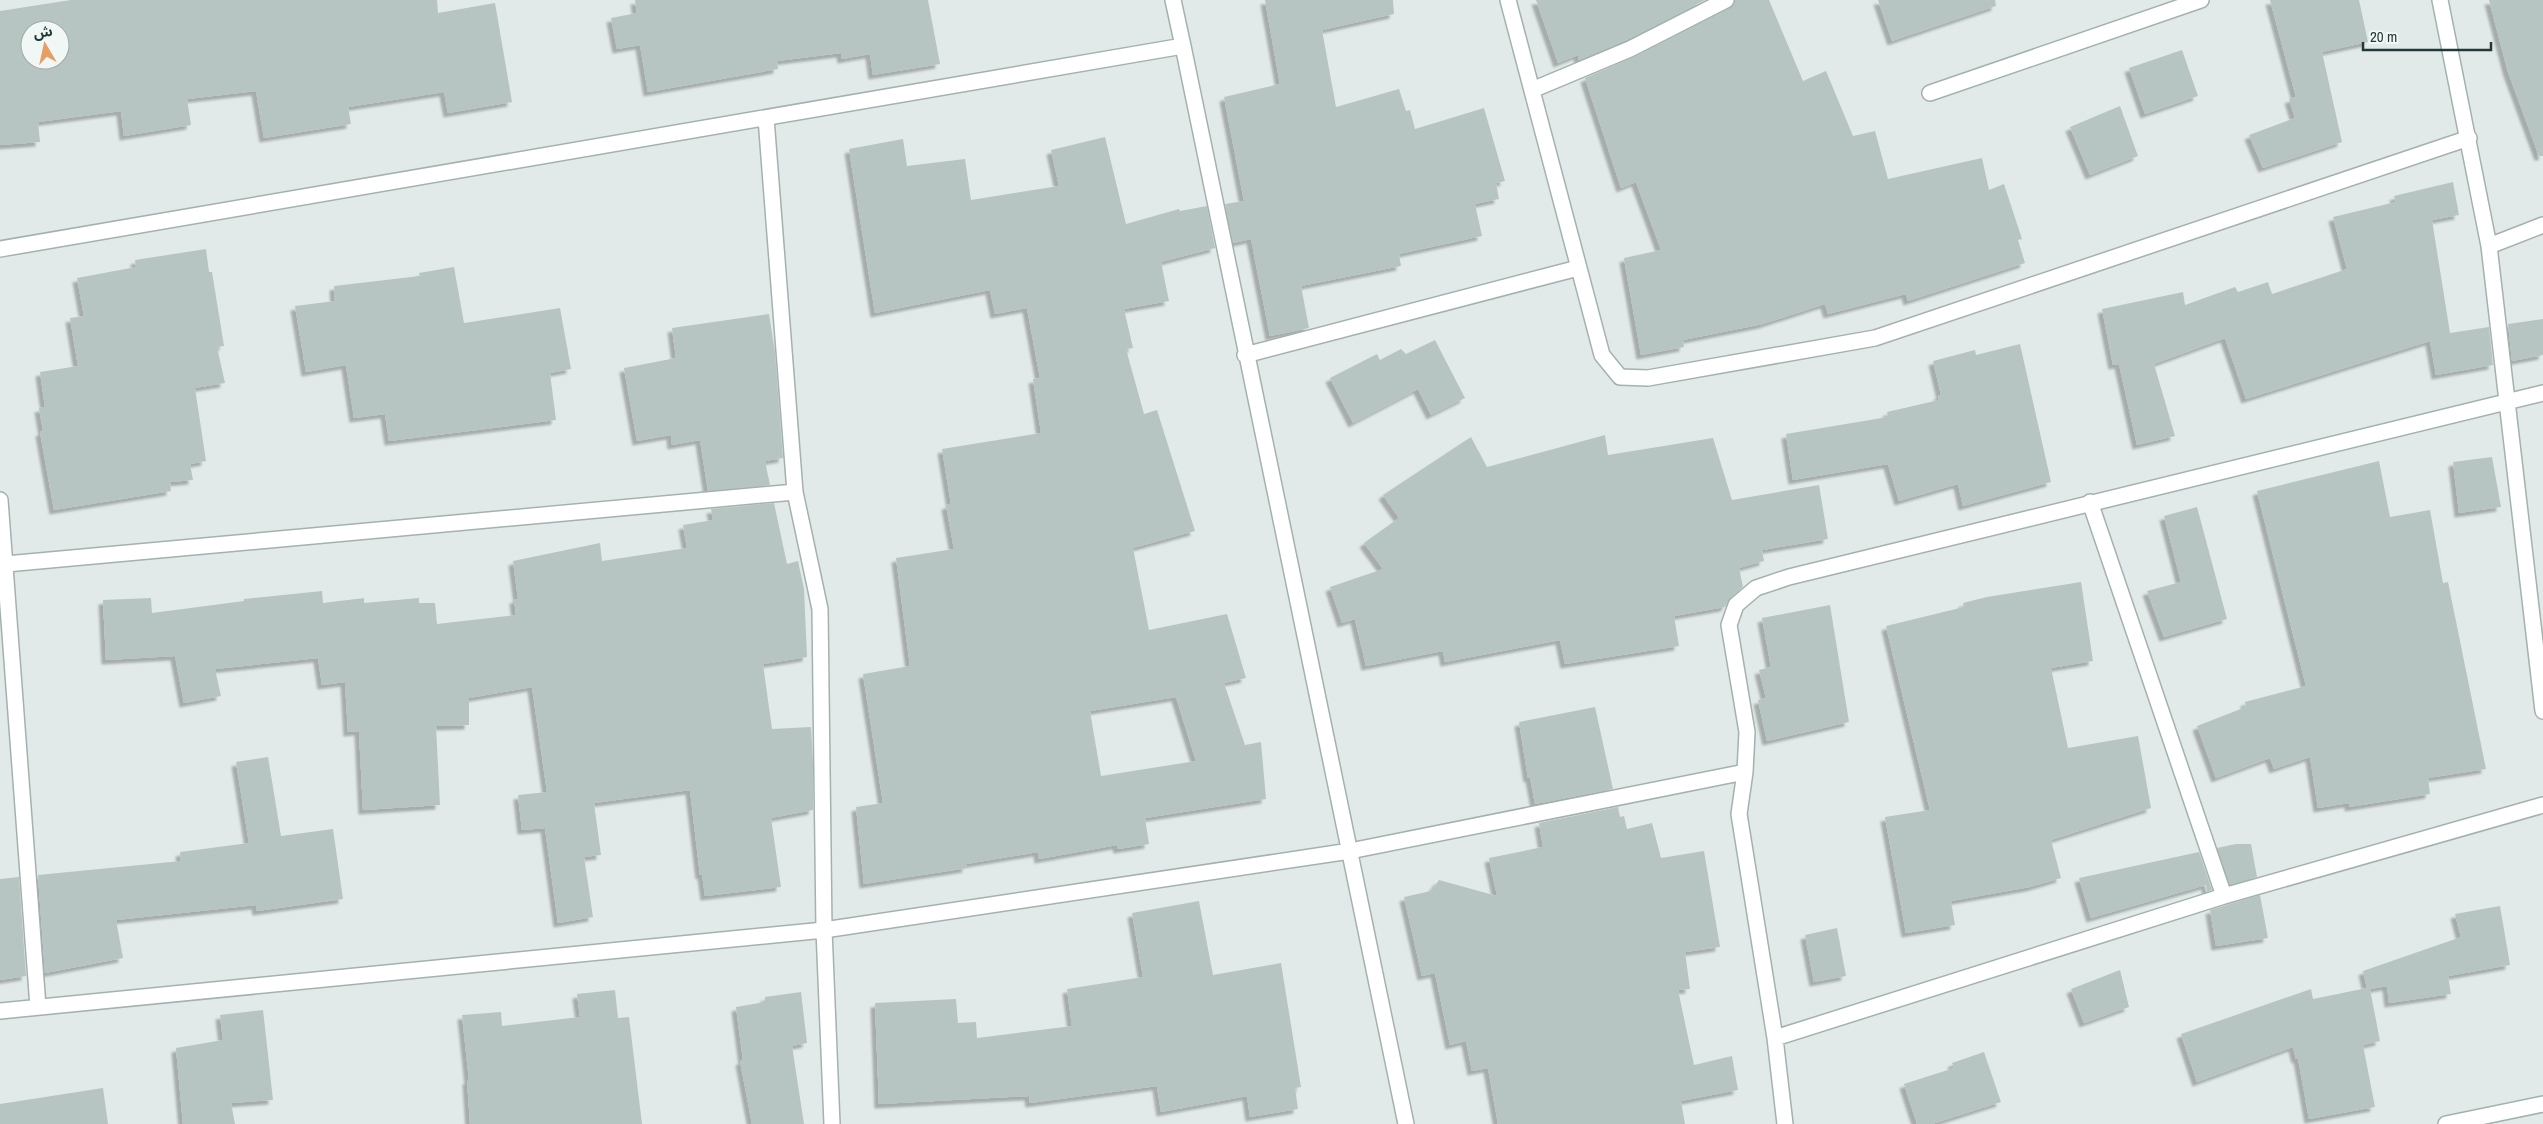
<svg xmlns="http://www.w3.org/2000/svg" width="2543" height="1124" font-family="'Archivo Narrow','Noto Sans Arabic',sans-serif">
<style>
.building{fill:#b7c5c2;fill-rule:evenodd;filter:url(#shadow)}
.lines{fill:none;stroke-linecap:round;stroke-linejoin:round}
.street-casing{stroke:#a4b1b0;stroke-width:18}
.street{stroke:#fff;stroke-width:15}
</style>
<defs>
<filter id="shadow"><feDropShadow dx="-4.5" dy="4.5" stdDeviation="1" flood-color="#0004"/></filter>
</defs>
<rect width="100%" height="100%" fill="#e1eae8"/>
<path class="building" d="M 71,0 L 437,0 L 438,13 L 495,3 L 512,102 L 448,113 L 444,92 L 348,107 L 351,124 L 264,138 L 256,91 L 187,99 L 191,125 L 124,136 L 121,111 L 38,122 L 40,142 L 0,145 L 0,11 ZM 30,30 L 60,30 L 60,60 L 30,60 Z
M 635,0 L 928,0 L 940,64 L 873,75 L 870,54 L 842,59 L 841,53 L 777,61 L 778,69 L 648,92 L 640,45 L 617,49 L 611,18 L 637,13 Z
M 1265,0 L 1393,0 L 1394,14 L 1322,30 L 1336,107 L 1399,89 L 1406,111 L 1410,110 L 1415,129 L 1484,108 L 1505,181 L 1496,183 L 1499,199 L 1475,204 L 1482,236 L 1399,254 L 1401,266 L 1301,286 L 1309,328 L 1270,336 L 1251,239 L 1233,243 L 1225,204 L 1244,201 L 1224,97 L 1280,84 Z
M 1536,0 L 1705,0 L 1626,40 L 1579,60 L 1578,55 L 1558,63 Z
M 1735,0 L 1769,0 L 1803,81 L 1826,71 L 1853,136 L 1875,131 L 1888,179 L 1982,158 L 1989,190 L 2004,184 L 2022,239 L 2018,240 L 2025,263 L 1908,301 L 1906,294 L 1828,314 L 1825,304 L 1763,324 L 1683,340 L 1684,347 L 1641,355 L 1624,258 L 1661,250 L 1636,182 L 1621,188 L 1585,78 L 1634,57 L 1730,8 Z
M 1878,0 L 1995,0 L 1996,6 L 1892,41 Z
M 2270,0 L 2359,0 L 2368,42 L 2322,52 L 2342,142 L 2263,168 L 2249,135 L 2295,118 L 2289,99 L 2296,97 Z
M 2489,0 L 2543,0 L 2543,156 L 2539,156 L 2508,72 Z
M 2182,50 L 2198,96 L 2145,114 L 2129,68 Z
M 2120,106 L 2138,156 L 2090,175 L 2070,127 Z
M 1105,137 L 1126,224 L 1179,209 L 1180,211 L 1207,206 L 1215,248 L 1161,262 L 1169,301 L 1124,309 L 1133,348 L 1126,349 L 1144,414 L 1157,410 L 1195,531 L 1133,548 L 1149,630 L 1227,614 L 1246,678 L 1224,683 L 1245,745 L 1261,742 L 1266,799 L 1145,818 L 1149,844 L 1118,849 L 1117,845 L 1039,859 L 1038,852 L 966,864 L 967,868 L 864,884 L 856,807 L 883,803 L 863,674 L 910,666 L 896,558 L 954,549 L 946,505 L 951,504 L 942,449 L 1041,433 L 1033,379 L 1040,378 L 1027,308 L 995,314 L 990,290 L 875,313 L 849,149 L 903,139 L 907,166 L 965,159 L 971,200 L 1059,186 L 1051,150 ZM 1176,697 L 1196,761 L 1101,776 L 1090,711 Z
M 2453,182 L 2459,215 L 2432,220 L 2450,333 L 2489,327 L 2493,365 L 2436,375 L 2430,341 L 2246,399 L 2225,338 L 2154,364 L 2175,436 L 2137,445 L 2119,364 L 2113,365 L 2102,309 L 2183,292 L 2185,305 L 2235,287 L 2238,292 L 2268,282 L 2272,294 L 2347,269 L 2333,217 L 2396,202 L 2394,196 Z
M 206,249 L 209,272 L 212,272 L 224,346 L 217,347 L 225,383 L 195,388 L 206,461 L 190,464 L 193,480 L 170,482 L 171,491 L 54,510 L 40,432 L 43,431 L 39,408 L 45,407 L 40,372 L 78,366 L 70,318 L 84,316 L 77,278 L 136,267 L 135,260 Z
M 454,267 L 464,323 L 560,308 L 571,369 L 550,373 L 556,420 L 389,441 L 385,414 L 354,418 L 346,365 L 306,372 L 295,306 L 335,301 L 334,286 L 420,276 L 419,273 Z
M 769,314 L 775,352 L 783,458 L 765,461 L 770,485 L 708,491 L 700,440 L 672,445 L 671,435 L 637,441 L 624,368 L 676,358 L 672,328 Z
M 2543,319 L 2543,355 L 2512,361 L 2508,324 Z
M 1435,340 L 1465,398 L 1431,415 L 1418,389 L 1353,423 L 1330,378 L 1377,354 L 1380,360 L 1401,349 L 1406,354 Z
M 2020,344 L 2051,482 L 1963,506 L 1958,484 L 1899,501 L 1888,464 L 1793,480 L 1786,434 L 1888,417 L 1887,412 L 1939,400 L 1938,395 L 1941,395 L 1933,361 L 1975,350 L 1976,355 Z
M 1605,435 L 1608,455 L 1713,438 L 1732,500 L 1819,485 L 1828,539 L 1762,550 L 1764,561 L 1739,568 L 1743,587 L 1730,598 L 1725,607 L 1674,616 L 1679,646 L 1565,664 L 1560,640 L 1445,662 L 1443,651 L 1366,666 L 1355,619 L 1342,623 L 1330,587 L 1383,569 L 1364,543 L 1399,518 L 1383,495 L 1471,437 L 1487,467 Z
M 2492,457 L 2501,507 L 2459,513 L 2453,462 Z
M 2379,461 L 2390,517 L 2430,510 L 2443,583 L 2448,582 L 2486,769 L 2428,778 L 2430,794 L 2349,807 L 2349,803 L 2318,808 L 2310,757 L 2274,769 L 2270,758 L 2216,778 L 2197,726 L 2246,707 L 2245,702 L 2306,686 L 2257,491 Z
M 774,503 L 787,564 L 798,561 L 804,589 L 807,657 L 763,664 L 772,729 L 811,727 L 813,762 L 813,810 L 771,818 L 781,887 L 705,896 L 702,874 L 700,875 L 690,790 L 594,803 L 601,855 L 584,857 L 593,917 L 558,923 L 545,828 L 522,830 L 518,795 L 547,792 L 532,687 L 469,698 L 469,725 L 436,726 L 440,805 L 363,810 L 359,731 L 348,732 L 345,682 L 322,685 L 318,658 L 215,669 L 221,696 L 184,703 L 175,656 L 106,660 L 103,600 L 151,598 L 152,613 L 244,601 L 244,599 L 322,591 L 323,603 L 364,598 L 364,603 L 419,598 L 419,603 L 435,603 L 437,624 L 516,615 L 514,599 L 518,599 L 513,561 L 600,543 L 602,561 L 687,548 L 683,525 L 713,520 L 711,509 Z
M 2197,507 L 2227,619 L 2164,637 L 2147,591 L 2181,582 L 2164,516 Z
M 2081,582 L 2093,661 L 2051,668 L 2068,748 L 2138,736 L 2151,808 L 2051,840 L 2061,878 L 2030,887 L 1951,901 L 1955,925 L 1906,933 L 1885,817 L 1930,810 L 1886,626 L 1964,607 L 1963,603 L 1987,597 Z
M 1830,605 L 1849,722 L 1767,741 L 1758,700 L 1766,698 L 1759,670 L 1771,667 L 1762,618 Z
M 1595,707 L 1613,789 L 1535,804 L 1530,777 L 1528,778 L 1519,722 Z
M 268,757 L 281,836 L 333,829 L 343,899 L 257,911 L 256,905 L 116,920 L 123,958 L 45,973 L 38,875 L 181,861 L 180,852 L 249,843 L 236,762 Z
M 1618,807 L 1620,817 L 1624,816 L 1627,829 L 1652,823 L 1661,858 L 1704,851 L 1720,947 L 1685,952 L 1690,989 L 1678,990 L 1694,1065 L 1732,1056 L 1738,1090 L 1681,1101 L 1685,1124 L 1498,1124 L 1488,1068 L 1472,1071 L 1466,1041 L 1450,1045 L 1435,973 L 1422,976 L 1404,897 L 1431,891 L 1439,880 L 1497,896 L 1489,858 L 1543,847 L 1539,823 Z
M 2236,844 L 2251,844 L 2257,877 L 2230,885 L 2217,848 Z
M 2199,852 L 2212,890 L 2207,892 L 2206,885 L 2091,918 L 2079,878 Z
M 19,877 L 26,976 L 0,980 L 0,879 Z
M 2260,895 L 2268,938 L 2216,946 L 2210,910 Z
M 1199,901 L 1213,975 L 1281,963 L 1301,1087 L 1295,1088 L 1298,1109 L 1250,1117 L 1247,1096 L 1161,1112 L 1157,1086 L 1030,1103 L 1029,1096 L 879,1104 L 875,1003 L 956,999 L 958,1023 L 976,1022 L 977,1038 L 1072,1026 L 1067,989 L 1143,977 L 1132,913 Z
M 2500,906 L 2510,965 L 2448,976 L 2451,994 L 2389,1003 L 2387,986 L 2370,989 L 2380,1041 L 2363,1045 L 2375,1107 L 2309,1119 L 2298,1058 L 2296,1059 L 2293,1047 L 2197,1082 L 2181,1034 L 2311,989 L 2313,999 L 2367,988 L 2363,971 L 2461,937 L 2455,914 Z
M 1837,928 L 1846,976 L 1814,982 L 1805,935 Z
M 2120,970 L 2129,1007 L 2084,1023 L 2071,989 Z
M 615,990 L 618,1018 L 629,1017 L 642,1124 L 470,1124 L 467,1080 L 469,1080 L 462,1015 L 501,1012 L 502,1026 L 580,1017 L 577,994 Z
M 801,992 L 807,1043 L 792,1046 L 804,1124 L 752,1124 L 740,1061 L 743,1060 L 736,1007 L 765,1002 L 765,997 Z
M 263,1010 L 273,1100 L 231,1103 L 235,1124 L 183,1124 L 176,1048 L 223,1040 L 220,1015 Z
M 1984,1052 L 2001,1102 L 1932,1124 L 1917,1124 L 1904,1084 L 1954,1068 L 1952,1063 Z
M 103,1088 L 108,1124 L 0,1124 L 0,1104 Z"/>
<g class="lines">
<defs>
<path id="street" d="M 1173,0 L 1183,46
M 1508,0 L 1602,355 L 1620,377 L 1648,378 L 1875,338 L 2469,138
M 2440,0 L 2489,246 L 2543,711
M 1532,90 L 1630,49 L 1726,0
M 1930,93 L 2201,0
M 766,118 L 795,492 L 820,609 L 824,930 L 832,1124
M 2489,246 L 2543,225
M 0,249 L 1183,46 L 1406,1124
M 1245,355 L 1578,268
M 0,500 L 38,1007
M 2090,502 L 2224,896
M 6,564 L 795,492
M 1745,772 L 1747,732 L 1729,625 L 1736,605 L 1756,588 L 1789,577 L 2543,393
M 0,1011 L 824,930 L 1350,851 L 1745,772 L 1739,814 L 1775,1038 L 1785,1124
M 1775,1038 L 2224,896 L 2543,805
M 2446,1124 L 2543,1104"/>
</defs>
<use href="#street" class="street-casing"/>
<use href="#street" class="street"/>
</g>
<g transform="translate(45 45) rotate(351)"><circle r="24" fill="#f1f7f5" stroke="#9faba9"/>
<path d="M0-4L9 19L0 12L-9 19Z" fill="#e59f64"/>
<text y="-8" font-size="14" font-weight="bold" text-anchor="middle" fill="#233938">ش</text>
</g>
<path d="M2363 42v8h128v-8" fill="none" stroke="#233938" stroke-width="2.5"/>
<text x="2370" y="42" font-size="15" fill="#233938" stroke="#f1f7f5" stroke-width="4" paint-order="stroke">20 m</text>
</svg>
